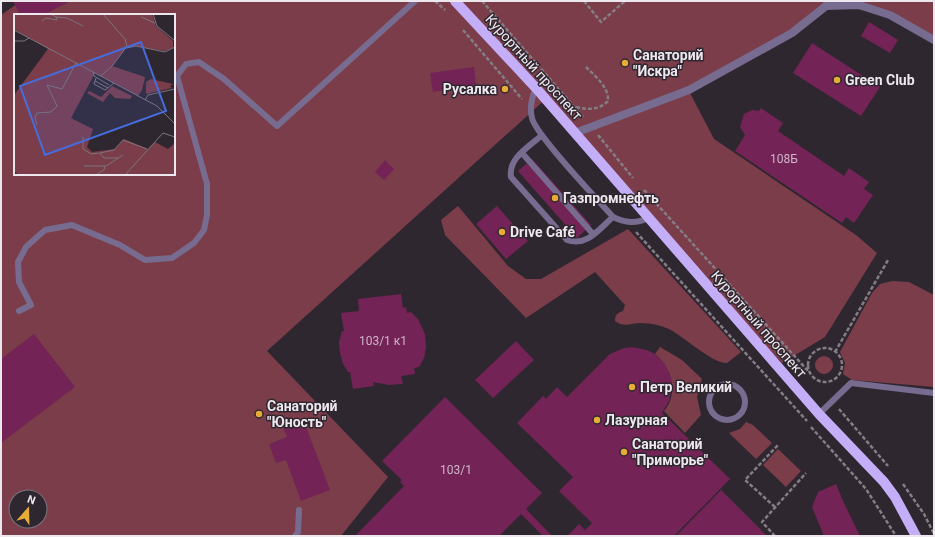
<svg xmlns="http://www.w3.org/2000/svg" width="935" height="537" font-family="Roboto,sans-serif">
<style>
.green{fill:#7b3d49;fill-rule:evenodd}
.building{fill:#732355}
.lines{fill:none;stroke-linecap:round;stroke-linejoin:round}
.path{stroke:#847d85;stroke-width:2.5;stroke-dasharray:4 2;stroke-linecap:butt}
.service{stroke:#776c90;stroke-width:6}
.minor{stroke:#776c90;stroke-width:8}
.tertiary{stroke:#776c90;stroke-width:8}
.primary{stroke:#c5aef8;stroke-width:10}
.poi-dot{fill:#e7ac36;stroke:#2f2730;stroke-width:1.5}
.labels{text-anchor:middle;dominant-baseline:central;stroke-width:3;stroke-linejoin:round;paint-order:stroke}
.number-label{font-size:12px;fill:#ceb6c8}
.poi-label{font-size:14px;font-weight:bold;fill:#ede7ee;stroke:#2f2730;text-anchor:start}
.street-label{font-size:14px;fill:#ede7ee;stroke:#2f2730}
.inset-road{fill:none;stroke:#7b747c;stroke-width:1}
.view{fill:#476ddc;fill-opacity:0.15;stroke:#476ddc;stroke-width:2}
.inset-edge{fill:none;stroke:#ede7ee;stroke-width:2}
</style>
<rect width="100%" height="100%" fill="#2f2730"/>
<path class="green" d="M 21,1 L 934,1 L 934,39 L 892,15 L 829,4 L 791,31 L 690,93 L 714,139 L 856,235 L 877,253 L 825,337 L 782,363 L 664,236 L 548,97 L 267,351 L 388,477 L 341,536 L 1,536 L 1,15 ZM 15,15 L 174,15 L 174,174 L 15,174 ZM 16,497 L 40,497 L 40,521 L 16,521 Z
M 458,206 L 508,266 L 526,279 L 541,279 L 628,229 L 741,352 L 727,363 C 713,364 683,336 669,329 C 660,325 651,323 641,323 C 631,323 624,328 615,321 C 615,315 617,313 623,311 L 625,305 L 595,272 L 526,318 L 445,235 L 441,220 Z
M 892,281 L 909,282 L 934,295 L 934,387 L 852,380 L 843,374 L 845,363 L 840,352 L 872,293 L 880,284 Z
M 660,347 L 682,360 L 702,379 L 697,397 L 701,415 L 685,433 L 664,411 C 679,393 672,368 655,354 Z
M815 365a9 9 0 1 1 18 0a9 9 0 1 1-18 0Z
M 746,422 L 753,425 L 772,443 L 756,459 L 729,433 L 740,429 Z
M 778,449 L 801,471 L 786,487 L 763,465 Z"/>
<path class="building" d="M 13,1 L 71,1 L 43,15 L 20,15 Z
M 869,22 L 898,40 L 890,53 L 861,36 Z
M 812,43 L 880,87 L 861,116 L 793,73 Z
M 474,67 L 476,85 L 433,92 L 430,73 Z
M 761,108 L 783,123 L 778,131 L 844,176 L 849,168 L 869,182 L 864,189 L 873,195 L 854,223 L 846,217 L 842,223 L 735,151 L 745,135 L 740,127 L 744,114 L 752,110 L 759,111 Z
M 532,159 L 591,225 L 577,238 L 518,171 Z
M 385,160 L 394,169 L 384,180 L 375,172 Z
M 497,206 L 528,241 L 506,259 L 476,224 Z
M 401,294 L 403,308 L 406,307 L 407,313 L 411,312 L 418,319 L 425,334 L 426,348 L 424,358 L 419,367 L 414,368 L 415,374 L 401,376 L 403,384 L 389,385 L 373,382 L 374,386 L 353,389 L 350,372 L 348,372 L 343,364 L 340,353 L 339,342 L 342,331 L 344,331 L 341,313 L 359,311 L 358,299 Z
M 34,334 L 75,387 L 1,443 L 1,359 Z
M 516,341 L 534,360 L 493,398 L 475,380 Z
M 632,347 L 647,350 L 655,354 L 665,364 L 671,378 L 672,386 L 669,401 L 662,413 L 730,479 L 674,536 L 567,536 L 579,524 L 585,530 L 592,523 L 559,491 L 573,477 L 517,423 L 543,396 L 546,399 L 557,387 L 567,397 L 610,354 L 624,348 Z
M 445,397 L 542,493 L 526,509 L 552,536 L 543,536 L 521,514 L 499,536 L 355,536 L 404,486 L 400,482 L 402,480 L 382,461 Z
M 303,419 L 330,490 L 301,501 L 286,460 L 276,463 L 269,444 L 287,437 L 282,426 Z
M 836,484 L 843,501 L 860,536 L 824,536 L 812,507 L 818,492 Z
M 721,490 L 767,536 L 676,536 Z"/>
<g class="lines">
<path class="path" d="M 435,1 L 445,10
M 482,1 L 583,117
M 584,1 L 601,22 L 625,1
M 463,30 L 522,99
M 576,107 C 588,110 599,110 608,101 C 609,87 595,76 586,67
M 598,135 L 633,178
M 644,190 L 809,372
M 636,232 L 807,421
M808 365a17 17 0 1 1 34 0a17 17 0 1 1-34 0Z
M 835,352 L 888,260
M 839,409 L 888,466
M 811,427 L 866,489 L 896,536
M 903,484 L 924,514 L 934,534
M 775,507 L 745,480 L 778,445
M 775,536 L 762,522 L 806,473"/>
<path class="service" d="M 536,88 C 532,97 529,107 532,118 C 535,134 598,200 613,217 C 626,223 635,224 649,218
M 542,135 C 529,147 508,158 511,177 L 567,240 C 587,247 599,229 613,217
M 522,153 L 593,234
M 19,311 L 31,305 L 19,282 L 18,262 L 26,247 L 45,230 L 72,225 L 120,245 L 145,260 L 172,258 L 194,243 L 204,230 L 207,215 L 207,184 L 177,76 L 186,64 L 199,62 L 224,79 L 277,126 L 415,1
M709 402a18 18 0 1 1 36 0a18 18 0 1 1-36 0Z
M 819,414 L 851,383 L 934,393
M 295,536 L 298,532 L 299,510"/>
<path class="minor" d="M 826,6 L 859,5 L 890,15 L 934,40"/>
<path class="tertiary" d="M 575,133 L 689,90 L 792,33 L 826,6 L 829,1"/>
<path class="primary" d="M 455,1 L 536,88 L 819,414 L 884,482 L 895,497 L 916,536"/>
</g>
<g class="poi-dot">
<circle cx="625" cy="63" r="4"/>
<circle cx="837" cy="80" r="4"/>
<circle cx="505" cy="89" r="4"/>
<circle cx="555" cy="198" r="4"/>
<circle cx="502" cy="232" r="4"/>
<circle cx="632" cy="387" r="4"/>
<circle cx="259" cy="414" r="4"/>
<circle cx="597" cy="420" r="4"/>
<circle cx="624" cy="452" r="4"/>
</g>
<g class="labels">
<g class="number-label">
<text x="784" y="159">108Б</text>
<text x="383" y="341">103/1 к1</text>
<text x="456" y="470">103/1</text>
</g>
<g class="poi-label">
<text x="633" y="55">Санаторий<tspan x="633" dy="16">"Искра"</tspan></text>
<text x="845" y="80">Green Club</text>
<text x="497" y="89" text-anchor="end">Русалка</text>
<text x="563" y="198">Газпромнефть</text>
<text x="510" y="232">Drive Café</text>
<text x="640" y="387">Петр Великий</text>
<text x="267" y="406">Санаторий<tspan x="267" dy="16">"Юность"</tspan></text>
<text x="605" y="420">Лазурная</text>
<text x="632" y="444">Санаторий<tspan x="632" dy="16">"Приморье"</tspan></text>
</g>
<g class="street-label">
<text transform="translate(534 67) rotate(48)">Курортный проспект</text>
<text transform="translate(759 324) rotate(49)">Курортный проспект</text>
</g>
</g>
<g transform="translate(14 14)">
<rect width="161" height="161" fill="#2f2730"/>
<path d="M 0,0 L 138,0 L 142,12 L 159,27 L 159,34 L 151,37 L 117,32 L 113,33 L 98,52 L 131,63 L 128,76 L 124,82 L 81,59 L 57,104 L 79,115 L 73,133 L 78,138 L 101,135 L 110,125 L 134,135 L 141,128 L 154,135 L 161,129 L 161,161 L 5,161 L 0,157 L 0,81 L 34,35 L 0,15 ZM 137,65 L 159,70 L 156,72 L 158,74 L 132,80 L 132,68 ZM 98,72 L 118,82 L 116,85 L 101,84 L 96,79 L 89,88 L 73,79 L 75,77 L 87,83 Z" fill="#7b3d49"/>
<path class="inset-road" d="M 139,0 L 143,12 L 161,27M 42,3 L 53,4 L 69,12M 127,3 L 141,9M 28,7 L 32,4 L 43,6 L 42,3 L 37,0M 0,16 L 143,92 L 161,110M 0,27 L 10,27 L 15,24M 113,34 L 122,32 L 151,38 L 161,33M 79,58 L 80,62 L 95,71M 87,62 L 99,51 L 113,32 L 111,25 L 89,0M 82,64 L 80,70 L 91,76 L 100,69M 81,67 L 94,74M 131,86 L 134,81 L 161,75M 23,111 L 21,104 L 23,99 L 37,98 L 43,92 L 33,71 L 48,75 L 62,49M 69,123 L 69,135 L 77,140 L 86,139M 104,144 L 90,144 L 86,139 L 100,136 L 109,126 L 133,135M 70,152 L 92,152 L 109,141M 82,161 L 91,155 L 90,152M 111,161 L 149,119 L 161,123"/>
<path class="view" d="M 127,28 L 152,97 L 31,141 L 6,72 Z"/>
<rect width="161" height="161" class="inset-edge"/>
</g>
<rect width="935" height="537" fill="none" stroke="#ede7ee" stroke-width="4"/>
<g transform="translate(28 509) rotate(20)"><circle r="19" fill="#2f2730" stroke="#7b747c"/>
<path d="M0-3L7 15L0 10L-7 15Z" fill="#e7ac36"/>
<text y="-6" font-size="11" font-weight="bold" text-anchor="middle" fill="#ede7ee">N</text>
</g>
</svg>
